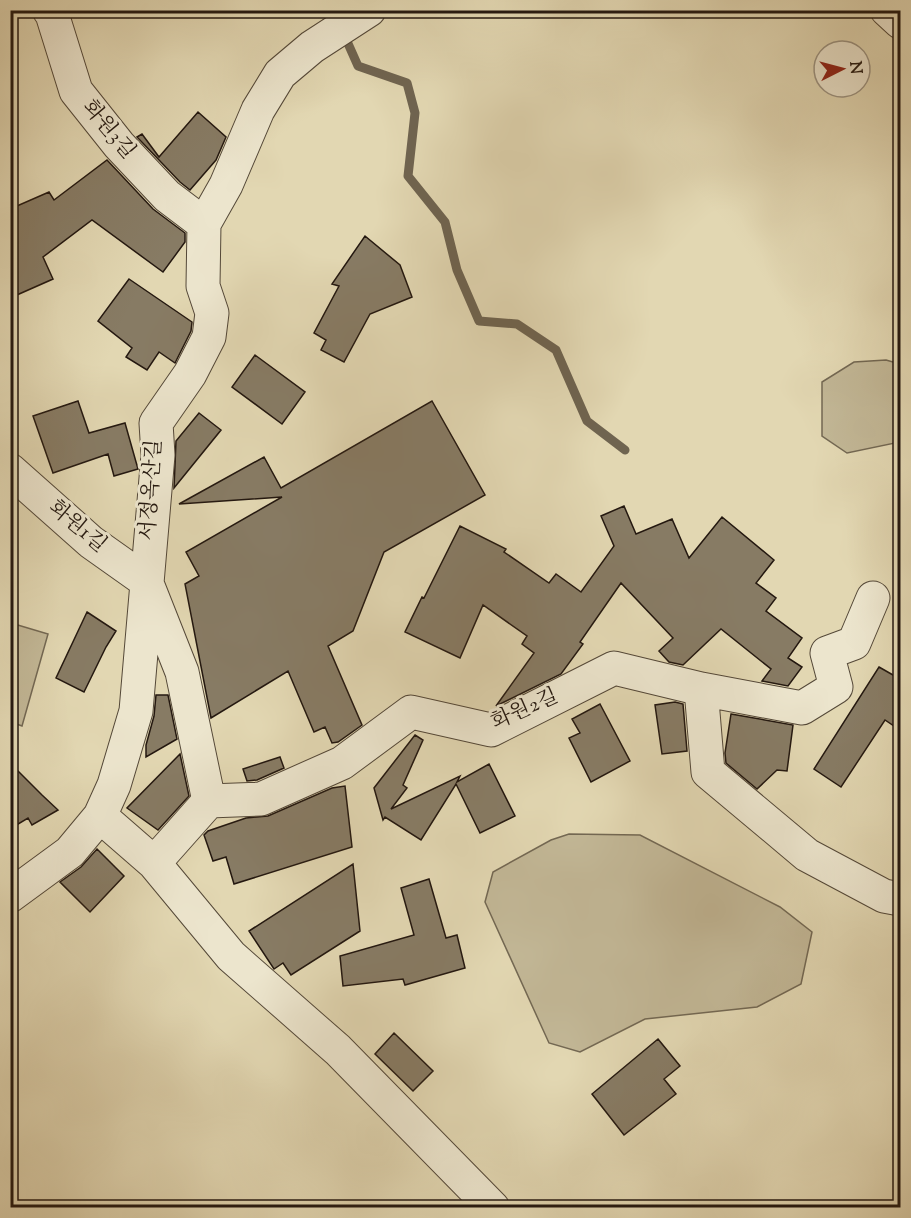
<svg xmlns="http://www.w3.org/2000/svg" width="911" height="1218" font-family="'Sorts Mill Goudy','Noto Serif KR',serif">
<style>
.green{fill:#c2b796;stroke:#736853;stroke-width:1.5}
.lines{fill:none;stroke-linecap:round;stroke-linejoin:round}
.stream{stroke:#6f6450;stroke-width:9}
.building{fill:#877b64;stroke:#241810;stroke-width:1.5}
.minor-casing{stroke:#544838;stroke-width:35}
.minor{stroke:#ece5cd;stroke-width:33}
.labels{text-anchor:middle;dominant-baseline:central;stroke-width:6;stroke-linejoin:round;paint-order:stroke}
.street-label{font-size:21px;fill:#241810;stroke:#ece5cd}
</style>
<rect width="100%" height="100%" fill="#e2d7b2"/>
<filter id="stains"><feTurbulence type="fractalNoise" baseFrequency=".00333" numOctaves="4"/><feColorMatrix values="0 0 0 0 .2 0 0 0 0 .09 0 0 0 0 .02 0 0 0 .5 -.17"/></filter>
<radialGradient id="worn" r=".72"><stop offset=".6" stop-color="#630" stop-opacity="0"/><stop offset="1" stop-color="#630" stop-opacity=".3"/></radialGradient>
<path class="green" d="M 886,360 L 900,364 L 900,442 L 847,453 L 822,436 L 822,382 L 854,362 Z
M 11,623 L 48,634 L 22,726 L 11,722 Z
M 569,834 L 640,835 L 780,907 L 812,932 L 801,984 L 757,1007 L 645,1019 L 580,1052 L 549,1043 L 485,902 L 493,872 L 551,840 Z"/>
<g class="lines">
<path class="stream" d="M 352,36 L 346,39 L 358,66 L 407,83 L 415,113 L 408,176 L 445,222 L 457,270 L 479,321 L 517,324 L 556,350 L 587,421 L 625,450"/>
</g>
<path class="building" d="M 198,112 L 226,137 L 216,160 L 190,190 L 180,182 L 137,137 L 142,134 L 159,157 Z
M 107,160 L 153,209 L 185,233 L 185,242 L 163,272 L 92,220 L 43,257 L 53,279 L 10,298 L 10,209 L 49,192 L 54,200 Z
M 365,236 L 400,265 L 412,297 L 370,314 L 344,362 L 321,350 L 326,340 L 314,333 L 339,286 L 332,284 Z
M 129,279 L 192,322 L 191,331 L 175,363 L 159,352 L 147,370 L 126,357 L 132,348 L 98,321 Z
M 255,355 L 305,392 L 282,424 L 232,387 Z
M 78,401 L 89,433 L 125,423 L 138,469 L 114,476 L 108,454 L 53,473 L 33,416 Z
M 432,401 L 485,495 L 384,552 L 353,631 L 328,646 L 362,725 L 338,742 L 332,743 L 325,727 L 314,732 L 288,671 L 211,718 L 185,584 L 199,576 L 186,552 L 282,497 L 179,504 L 264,457 L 281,488 Z
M 199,413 L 221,430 L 174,488 L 176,441 Z
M 624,506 L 636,534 L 672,519 L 689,558 L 722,517 L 774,560 L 756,583 L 776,598 L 766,611 L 802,638 L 788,658 L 802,667 L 788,686 L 762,681 L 771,669 L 721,629 L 683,665 L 669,662 L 659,651 L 673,638 L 621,583 L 580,642 L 583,644 L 561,674 L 496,706 L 534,653 L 522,644 L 527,636 L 483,605 L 460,658 L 405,632 L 422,597 L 424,598 L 460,526 L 506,549 L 504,552 L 549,583 L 556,574 L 581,592 L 614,546 L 601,516 Z
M 87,612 L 116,631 L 106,647 L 84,692 L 56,678 Z
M 879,667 L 900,679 L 900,730 L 885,720 L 841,787 L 814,769 Z
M 156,695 L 168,695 L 177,739 L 146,757 L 146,745 L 154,716 Z
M 675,702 L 683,704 L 687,751 L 662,754 L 655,705 Z
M 600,704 L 630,761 L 591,782 L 569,738 L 580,733 L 572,719 Z
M 731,714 L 793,725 L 787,771 L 777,770 L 757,789 L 726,763 L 725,753 Z
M 415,735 L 423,740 L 403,785 L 407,788 L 391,809 L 460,776 L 457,782 L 489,764 L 515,816 L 480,833 L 456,784 L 421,840 L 385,817 L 383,820 L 374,788 Z
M 180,754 L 189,796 L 158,830 L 127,808 Z
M 280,757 L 284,768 L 257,780 L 247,781 L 243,769 Z
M 10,763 L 42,795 L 58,810 L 32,825 L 28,818 L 10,829 Z
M 345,786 L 352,847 L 234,884 L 226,857 L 213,861 L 204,835 L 208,831 L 246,818 L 268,816 L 332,788 Z
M 97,849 L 124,876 L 90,912 L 60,882 L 81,867 Z
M 353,864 L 360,931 L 291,975 L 283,963 L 274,969 L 249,931 Z
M 429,879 L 446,938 L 457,935 L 465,968 L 405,985 L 403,979 L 343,986 L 340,956 L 414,935 L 401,888 Z
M 394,1033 L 433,1071 L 413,1091 L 375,1054 Z
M 658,1039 L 680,1066 L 664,1079 L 676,1094 L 624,1135 L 592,1094 Z"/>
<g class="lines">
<defs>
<path id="minor" d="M 49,10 L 52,14 L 76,91 L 119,145 L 167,196 L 204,224
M 887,10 L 900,22
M 10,470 L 91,542 L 146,581
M 146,581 L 182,672 L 209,801 L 261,799 L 342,763 L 411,712 L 491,730 L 614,668 L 701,689 L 708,772 L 807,855 L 884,896 L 900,899
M 701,689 L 802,708 L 836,687 L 827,653 L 854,643 L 873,598
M 100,816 L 154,863 L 231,956 L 338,1050 L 493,1208
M 154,863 L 209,801
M 10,896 L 70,852 L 100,816 L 114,785 L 136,711 L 158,455 L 156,423 L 190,374 L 209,337 L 212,313 L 203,286 L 204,224 L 226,185 L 258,110 L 280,74 L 312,47 L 369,10"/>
</defs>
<use href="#minor" class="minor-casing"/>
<use href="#minor" class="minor"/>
</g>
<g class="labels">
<g class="street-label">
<text transform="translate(108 130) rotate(50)">화원3길</text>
<text transform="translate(152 490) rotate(-86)">서정옥산길</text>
<text transform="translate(77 527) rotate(40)">화원1길</text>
<text transform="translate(525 710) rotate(-24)">화원2길</text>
</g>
</g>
<rect width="911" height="1218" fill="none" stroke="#e2d7b2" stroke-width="36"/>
<rect x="12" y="12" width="887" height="1194" fill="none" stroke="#241810" stroke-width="3"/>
<rect x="18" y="18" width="875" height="1182" fill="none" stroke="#241810" stroke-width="1.5"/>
<g transform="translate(842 69) rotate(84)"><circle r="28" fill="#ece5cd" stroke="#9c9381" stroke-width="1.5"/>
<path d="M0-4.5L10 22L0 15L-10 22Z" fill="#8f2418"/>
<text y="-9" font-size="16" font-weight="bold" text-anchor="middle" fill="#241810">N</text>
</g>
<rect width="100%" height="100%" filter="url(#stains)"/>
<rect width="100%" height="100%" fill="url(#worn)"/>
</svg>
